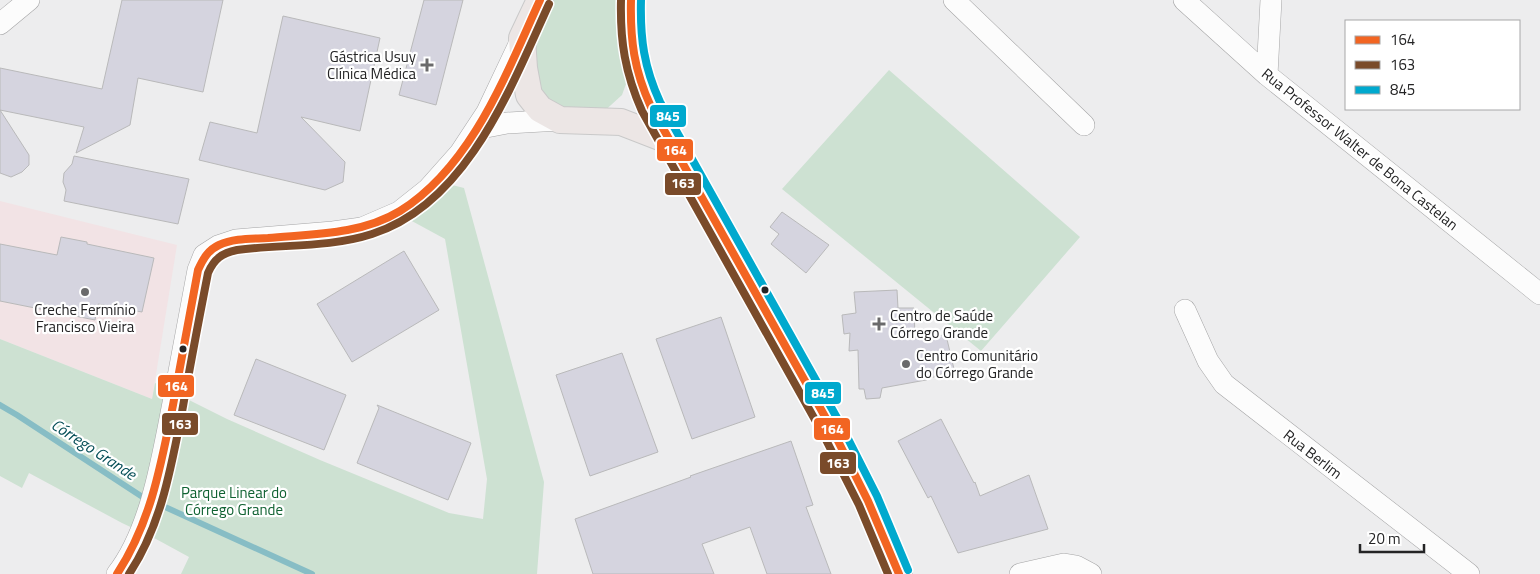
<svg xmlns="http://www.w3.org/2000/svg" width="1540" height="574" font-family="'Titillium Web',sans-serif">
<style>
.education{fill:#f2e3e5}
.green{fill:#cde1d2}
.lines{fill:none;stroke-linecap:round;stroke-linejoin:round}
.stream{stroke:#87bdc5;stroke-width:6}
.building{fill:#d5d4df;stroke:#b9b9ba}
.minor-casing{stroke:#a5a5a6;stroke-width:22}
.major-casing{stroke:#c9c9c9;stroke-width:28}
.minor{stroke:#fcfcfc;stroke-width:21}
.major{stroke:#ece6e5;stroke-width:26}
.bus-1-casing{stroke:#fff;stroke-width:11}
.bus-2-casing{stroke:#fff;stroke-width:11}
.bus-3-casing{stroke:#fff;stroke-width:11}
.bus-1{stroke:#f26522;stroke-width:8}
.bus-2{stroke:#7a4b2a;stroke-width:8}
.bus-3{stroke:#00a9ce;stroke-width:8}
.poi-dot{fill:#6a6a6b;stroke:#fff;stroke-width:2}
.bus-dot{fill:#242425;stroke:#fff;stroke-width:2}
.labels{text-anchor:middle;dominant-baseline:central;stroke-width:4.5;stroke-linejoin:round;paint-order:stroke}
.poi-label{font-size:15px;fill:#242425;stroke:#fff;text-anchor:start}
.street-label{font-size:15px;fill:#242425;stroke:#fff}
.park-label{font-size:15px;fill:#106232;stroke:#fff}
.water-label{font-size:16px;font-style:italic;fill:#054e57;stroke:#fff}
.line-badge{stroke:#fff;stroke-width:2}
.badge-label{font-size:14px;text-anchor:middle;font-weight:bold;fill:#fff}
</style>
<rect width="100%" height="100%" fill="#ededee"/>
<path class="education" d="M 0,201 L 177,245 L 152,399 L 0,339 Z"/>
<path class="green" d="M 548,0 L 625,0 L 630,73 L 622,95 L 600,115 L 562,112 L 537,94 L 530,41 Z
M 889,70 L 1080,237 L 981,351 L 782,189 Z
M 452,185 L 464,188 L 544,482 L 537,574 L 181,574 L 189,557 L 156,539 L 122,523 L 29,473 L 22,488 L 0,476 L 0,339 L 152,399 L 155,383 L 227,419 L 320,460 L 449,513 L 483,519 L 487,479 L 445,239 L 410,220 Z"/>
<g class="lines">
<path class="stream" d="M 0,405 L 17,415 L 141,496 L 312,574"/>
</g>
<path class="building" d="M 122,0 L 223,0 L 203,92 L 138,78 L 130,125 L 76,153 L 84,127 L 0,110 L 0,68 L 102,89 Z
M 424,0 L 463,0 L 436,105 L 399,95 Z
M 283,16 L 380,38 L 360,131 L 301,117 L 345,162 L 343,182 L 325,190 L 199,160 L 210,122 L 257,133 Z
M 0,110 L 29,155 L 29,165 L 22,172 L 11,177 L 0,173 Z
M 74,156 L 189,179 L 178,224 L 64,201 L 66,190 L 63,182 L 64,173 L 72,164 Z
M 782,212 L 829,245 L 806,273 L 771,244 L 779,234 L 770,227 Z
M 61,237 L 87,242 L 87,244 L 154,258 L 142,312 L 98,304 L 95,320 L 0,301 L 0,244 L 57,255 Z
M 404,251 L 439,310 L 352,362 L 317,304 Z
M 897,290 L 898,308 L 914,308 L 915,337 L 946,335 L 954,369 L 926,380 L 882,388 L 880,398 L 866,399 L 864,389 L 859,389 L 858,350 L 849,351 L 850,333 L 844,334 L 842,315 L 856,313 L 854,292 Z
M 721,317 L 755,417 L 692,439 L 656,339 Z
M 622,353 L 658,452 L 590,476 L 556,375 Z
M 256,359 L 346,395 L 324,450 L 234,415 Z
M 377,405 L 471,443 L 448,500 L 357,463 L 379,408 Z
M 941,419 L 974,483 L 975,482 L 980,496 L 1029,475 L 1048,529 L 958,553 L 931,496 L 928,498 L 898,441 Z
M 791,441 L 813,505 L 806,507 L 831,574 L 767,574 L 750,527 L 702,544 L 714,574 L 593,574 L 575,519 L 691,477 L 690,476 Z"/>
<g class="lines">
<defs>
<path id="minor" d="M 954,0 L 1084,125
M 1184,0 L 1267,75 L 1540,294
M 0,24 L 29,0
M 1267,75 L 1271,0
M 476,129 L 507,123 L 560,120
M 1185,310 L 1208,361 L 1224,384 L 1469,574
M 117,574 C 152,529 163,453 174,398 C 182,355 190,313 198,270 L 204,255 L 218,246 L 236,240 L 333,232 L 362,228 L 399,212 L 428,189 L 460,153 L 487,112 L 522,38
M 1020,574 L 1064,564 L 1076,566 L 1091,574"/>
<path id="major" d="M 540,0 L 522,38 L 524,68 L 529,95 L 540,109 L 560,120 L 621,122 L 670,141
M 631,0 C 630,24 630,48 637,71 C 646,103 665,134 682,163 C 707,205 732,248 755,291 C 807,383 861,474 899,574"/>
</defs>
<use href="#minor" class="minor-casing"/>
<use href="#major" class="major-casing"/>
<use href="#minor" class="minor"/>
<use href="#major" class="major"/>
<defs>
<path id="bus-1" d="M 631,0 C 630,40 634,70 651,107 L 832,429 L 868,501 L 899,574
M 117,574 C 151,522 161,465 173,405 C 181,360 190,315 198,270 C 203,259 208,250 219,245 C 234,238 252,239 268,238 C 311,234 361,235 400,211 C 472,166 506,74 540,0"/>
<path id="bus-2" d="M 621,0 C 620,41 625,73 642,111 L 823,434 L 859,505 L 888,574
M 129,574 C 161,526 171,468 182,412 C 190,366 199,319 208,273 C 214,259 222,253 237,250 C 282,244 329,248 372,234 C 467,204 511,87 549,4"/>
<path id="bus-3" d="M 641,0 C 640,39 644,67 660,102 L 841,425 L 877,496 L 908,570"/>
</defs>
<use href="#bus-1" class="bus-1-casing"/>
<use href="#bus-2" class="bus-2-casing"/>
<use href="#bus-3" class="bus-3-casing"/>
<use href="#bus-1" class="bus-1"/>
<use href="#bus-2" class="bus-2"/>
<use href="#bus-3" class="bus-3"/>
</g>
<g class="poi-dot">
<path d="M424.5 57.5h5v5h5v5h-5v5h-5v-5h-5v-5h5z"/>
<circle cx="85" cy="292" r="5"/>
<path d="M876.5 316.5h5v5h5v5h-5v5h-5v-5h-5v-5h5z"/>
<circle cx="906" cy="364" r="5"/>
</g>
<g class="bus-dot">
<circle cx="765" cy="290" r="4.5"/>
<circle cx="183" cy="349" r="4.5"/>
</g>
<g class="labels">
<g class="poi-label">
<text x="416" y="56" text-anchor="end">Gástrica Usuy<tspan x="416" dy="17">Clínica Médica</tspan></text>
<text x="85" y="309" text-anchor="middle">Creche Fermínio<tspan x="85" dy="17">Francisco Vieira</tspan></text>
<text x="890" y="315">Centro de Saúde<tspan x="890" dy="17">Córrego Grande</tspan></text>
<text x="916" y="355">Centro Comunitário<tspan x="916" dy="17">do Córrego Grande</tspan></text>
</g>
<g class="street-label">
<text transform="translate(1360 149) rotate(39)">Rua Professor Walter de Bona Castelan</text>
<text transform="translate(1313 454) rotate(38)">Rua Berlim</text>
</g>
<g class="park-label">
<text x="234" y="492">Parque Linear do<tspan x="234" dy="17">Córrego Grande</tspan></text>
</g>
<g class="water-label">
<text transform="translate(94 449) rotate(33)">Córrego Grande</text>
</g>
</g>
<g class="line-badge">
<rect x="649" y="104" width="38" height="24" rx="5" fill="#00a9ce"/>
<rect x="656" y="138" width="38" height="24" rx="5" fill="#f26522"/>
<rect x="664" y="172" width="38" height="24" rx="5" fill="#7a4b2a"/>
<rect x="157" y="374" width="38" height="24" rx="5" fill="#f26522"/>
<rect x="804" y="381" width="38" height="24" rx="5" fill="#00a9ce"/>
<rect x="161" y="412" width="38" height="24" rx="5" fill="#7a4b2a"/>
<rect x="813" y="417" width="38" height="24" rx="5" fill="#f26522"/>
<rect x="819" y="451" width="38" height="24" rx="5" fill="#7a4b2a"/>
</g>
<g class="badge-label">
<text x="668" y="121">845</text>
<text x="675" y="155">164</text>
<text x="683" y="188">163</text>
<text x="176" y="391">164</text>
<text x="823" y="398">845</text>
<text x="180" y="429">163</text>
<text x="832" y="434">164</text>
<text x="838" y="468">163</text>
</g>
<rect x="1345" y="20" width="175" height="90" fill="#ffffff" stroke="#a7a7a8"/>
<rect x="1355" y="36" width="25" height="8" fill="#f26522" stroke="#a7a7a8"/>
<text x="1390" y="45" font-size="15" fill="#242425">164</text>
<rect x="1355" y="61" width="25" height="8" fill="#7a4b2a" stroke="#a7a7a8"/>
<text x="1390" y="70" font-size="15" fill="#242425">163</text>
<rect x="1355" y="86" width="25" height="8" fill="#00a9ce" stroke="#a7a7a8"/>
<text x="1390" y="95" font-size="15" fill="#242425">845</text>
<path d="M1360 544v8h64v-8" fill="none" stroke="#242425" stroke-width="2.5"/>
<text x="1368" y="544" font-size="15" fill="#242425" stroke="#ffffff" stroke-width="4" paint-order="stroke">20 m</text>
</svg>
